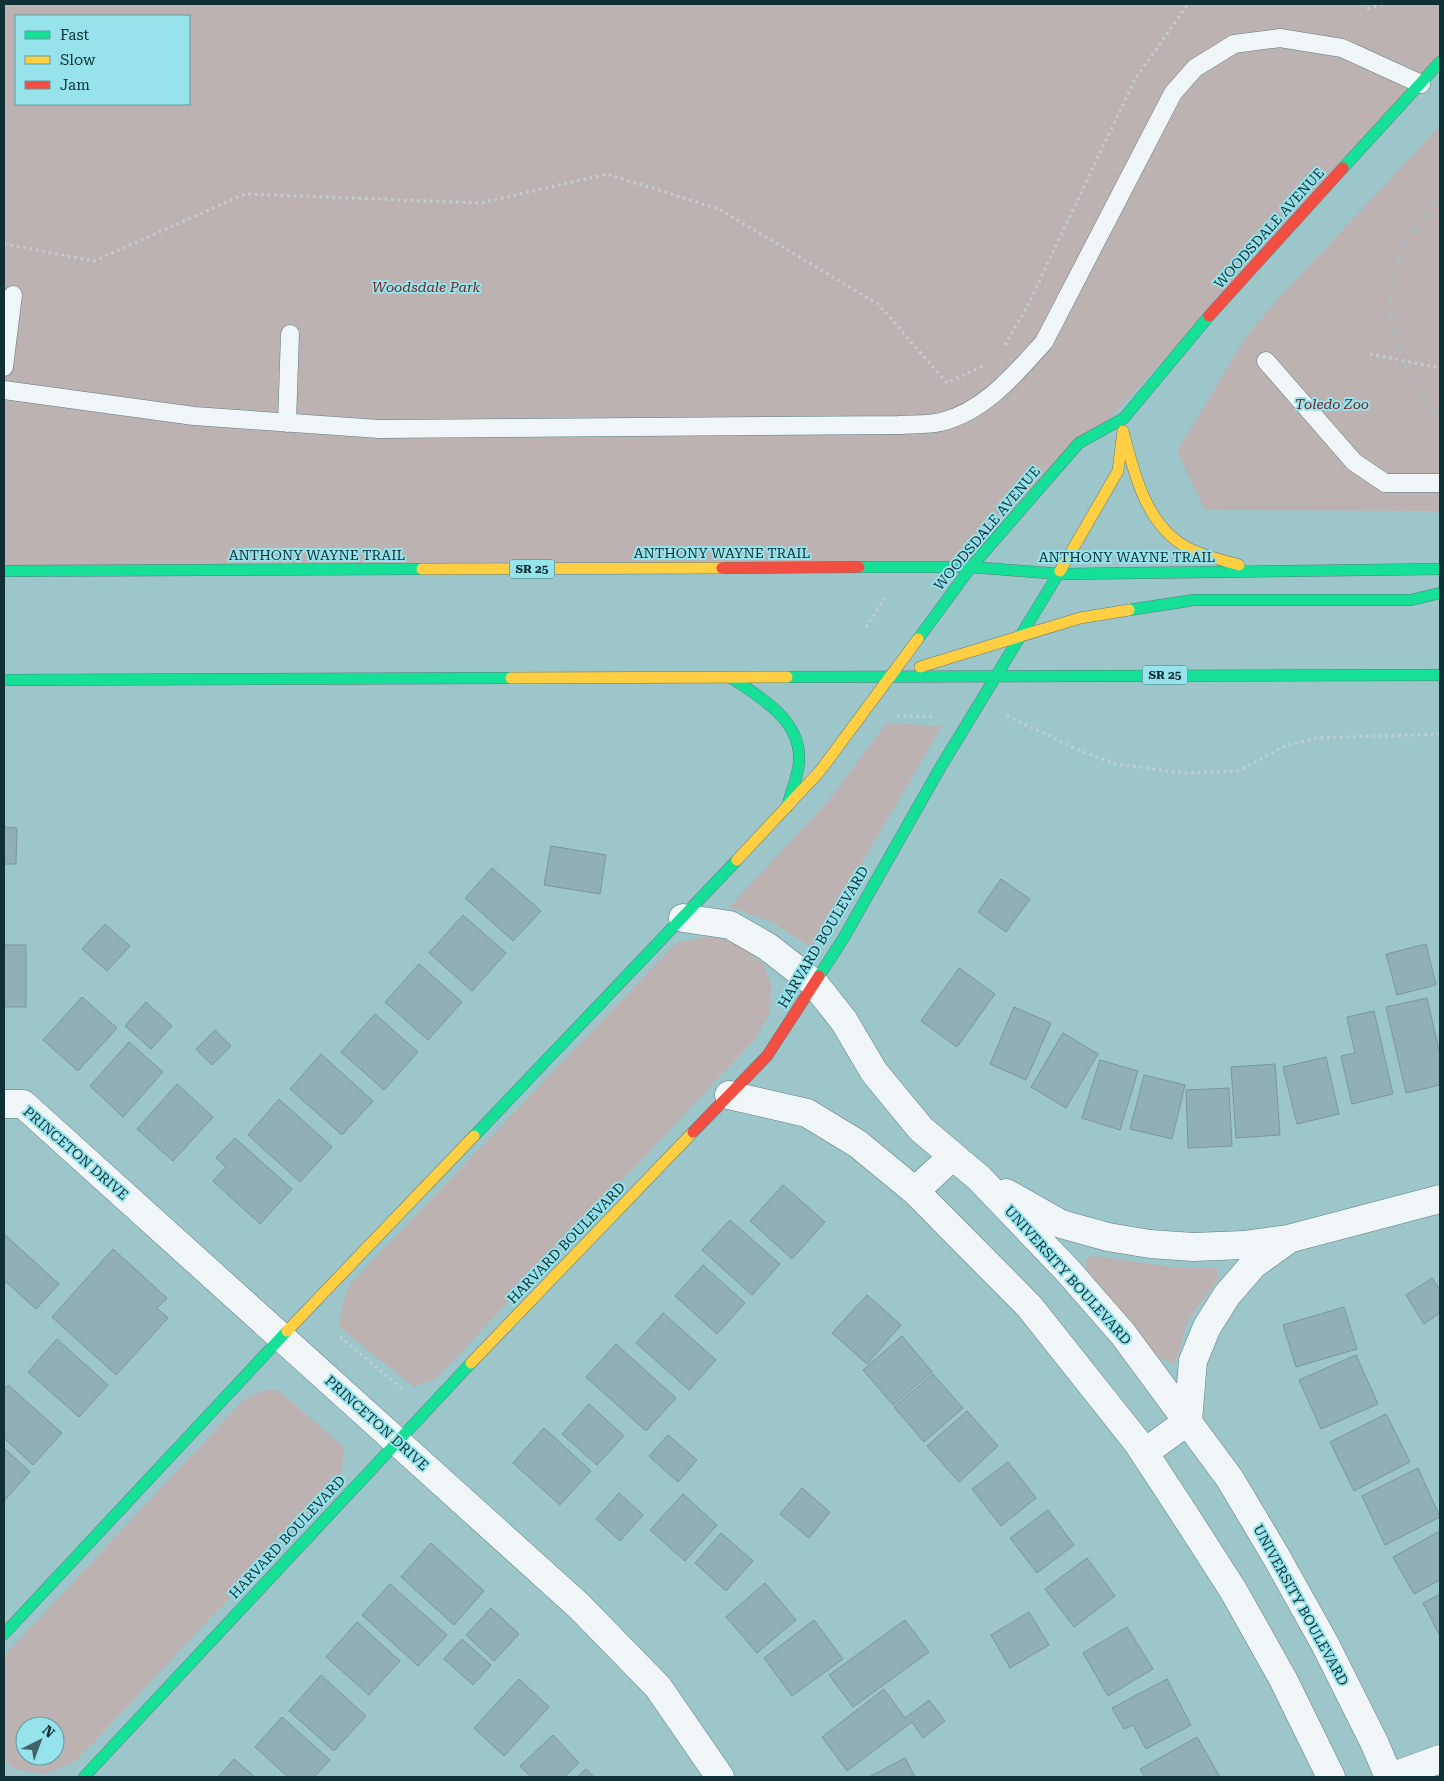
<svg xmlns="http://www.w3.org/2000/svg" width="1444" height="1781" font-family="'Roboto Serif',serif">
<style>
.green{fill:#bcb2b2;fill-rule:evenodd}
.building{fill:#90afb6;stroke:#78979e}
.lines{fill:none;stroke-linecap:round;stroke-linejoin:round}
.lane-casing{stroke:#5c7b7e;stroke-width:19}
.street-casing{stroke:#5c7b7e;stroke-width:29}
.fast-casing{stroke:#5c7b7e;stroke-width:12}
.slow-casing{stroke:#5c7b7e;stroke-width:12}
.jam-casing{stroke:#5c7b7e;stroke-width:12}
.path{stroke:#c2cfd1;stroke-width:3;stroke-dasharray:2.5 4;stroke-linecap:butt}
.lane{stroke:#f0f6f7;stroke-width:18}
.street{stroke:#f0f6f7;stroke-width:28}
.fast{stroke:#16e098;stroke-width:11}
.slow{stroke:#ffcf43;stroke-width:11}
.jam{stroke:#f24e42;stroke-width:11}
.rail{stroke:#b0babd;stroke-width:4;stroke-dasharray:9 9;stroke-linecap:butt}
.path-bridge{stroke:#c2cfd1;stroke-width:3;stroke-dasharray:2.5 4;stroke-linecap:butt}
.labels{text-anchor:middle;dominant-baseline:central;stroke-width:4;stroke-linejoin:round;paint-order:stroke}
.shield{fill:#96e3ec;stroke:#38666b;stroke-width:1}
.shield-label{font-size:12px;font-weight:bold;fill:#0f3034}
.street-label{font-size:14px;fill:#0f3034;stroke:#96e3ec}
.park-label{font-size:14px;font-style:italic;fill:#7a2120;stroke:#96e3ec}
</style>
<rect width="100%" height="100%" fill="#9dc6cb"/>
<path class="green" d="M 4,4 L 1440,4 L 1440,63 L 971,567 L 4,573 ZM 16,16 L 189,16 L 189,104 L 16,104 Z
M 1440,126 L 1440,511 L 1205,510 L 1177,451 L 1246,337 L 1273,304 Z
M 886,723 L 942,726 L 812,948 L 770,921 L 729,907 L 829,800 Z
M 711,936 L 740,945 L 764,965 L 771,985 L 770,1013 L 756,1038 L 436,1379 L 414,1387 L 339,1327 L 342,1305 L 350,1284 L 676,943 Z
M 1094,1256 L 1171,1267 L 1217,1267 L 1219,1278 L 1188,1320 L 1175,1364 L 1158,1357 L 1086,1268 L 1086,1259 Z
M 267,1389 L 278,1390 L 344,1447 L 342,1470 L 330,1491 L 76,1761 L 46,1774 L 15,1769 L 4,1760 L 4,1656 L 244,1399 ZM 25,1726 L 55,1726 L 55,1756 L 25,1756 Z"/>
<path class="building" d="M 4,827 L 17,828 L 16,864 L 4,864 Z
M 551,846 L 606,855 L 600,894 L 544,885 Z
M 492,868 L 541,911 L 513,941 L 465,898 Z
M 1001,879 L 1030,899 L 1006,932 L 978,912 Z
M 463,915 L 506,953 L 472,991 L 429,953 Z
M 105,924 L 130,946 L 107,971 L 82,949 Z
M 1426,944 L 1436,985 L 1397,995 L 1386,954 Z
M 4,945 L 26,945 L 26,1007 L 4,1007 Z
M 419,964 L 462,1002 L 428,1040 L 385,1002 Z
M 959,968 L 995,994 L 957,1047 L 921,1021 Z
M 82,997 L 117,1028 L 78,1071 L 43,1040 Z
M 1427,998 L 1440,1055 L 1440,1085 L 1406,1093 L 1386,1007 Z
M 146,1002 L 172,1026 L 151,1049 L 125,1026 Z
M 1014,1007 L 1051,1023 L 1026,1080 L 990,1064 Z
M 1374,1011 L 1393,1094 L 1352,1104 L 1341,1056 L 1355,1053 L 1347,1017 Z
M 375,1014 L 418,1052 L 384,1090 L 341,1052 Z
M 215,1030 L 231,1046 L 212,1065 L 196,1049 Z
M 1063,1033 L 1098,1054 L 1066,1108 L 1031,1087 Z
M 129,1042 L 163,1072 L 123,1117 L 90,1086 Z
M 321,1054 L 373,1101 L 342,1135 L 290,1089 Z
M 1326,1057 L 1339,1114 L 1297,1124 L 1283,1067 Z
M 1100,1060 L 1138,1071 L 1120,1130 L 1082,1118 Z
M 1275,1064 L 1280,1135 L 1236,1138 L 1231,1067 Z
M 1144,1075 L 1185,1085 L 1172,1139 L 1130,1129 Z
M 177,1084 L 213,1117 L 173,1161 L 137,1129 Z
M 1229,1088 L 1232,1146 L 1188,1148 L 1186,1090 Z
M 279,1099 L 332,1147 L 300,1182 L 248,1135 Z
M 235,1138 L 292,1189 L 260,1224 L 213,1181 L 226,1167 L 216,1158 Z
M 783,1185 L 825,1222 L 792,1259 L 750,1221 Z
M 730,1220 L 780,1264 L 752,1295 L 702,1250 Z
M 4,1234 L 59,1284 L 36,1309 L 4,1280 Z
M 113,1249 L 167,1298 L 157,1308 L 168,1318 L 116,1375 L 52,1317 Z
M 703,1265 L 745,1303 L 717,1334 L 675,1296 Z
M 1432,1278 L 1440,1290 L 1440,1313 L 1424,1324 L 1406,1295 Z
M 867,1295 L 901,1325 L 867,1364 L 832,1333 Z
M 1344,1307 L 1357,1349 L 1296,1367 L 1283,1325 Z
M 663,1313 L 716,1360 L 689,1390 L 636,1343 Z
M 902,1336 L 932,1372 L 893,1405 L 863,1370 Z
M 57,1339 L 108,1385 L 79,1417 L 28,1372 Z
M 616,1344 L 676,1398 L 646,1431 L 586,1377 Z
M 1356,1355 L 1378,1404 L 1321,1429 L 1299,1380 Z
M 933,1374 L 963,1408 L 924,1442 L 894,1407 Z
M 8,1385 L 62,1433 L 33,1465 L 4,1438 L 4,1390 Z
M 589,1404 L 624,1436 L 597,1465 L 562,1434 Z
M 967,1411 L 998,1446 L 959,1482 L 927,1446 Z
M 1386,1414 L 1410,1462 L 1354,1491 L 1330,1442 Z
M 544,1428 L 591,1471 L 560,1505 L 513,1463 Z
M 668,1435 L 697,1460 L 678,1482 L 649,1456 Z
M 4,1448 L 30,1472 L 4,1501 Z
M 1008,1462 L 1036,1498 L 1001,1526 L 972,1489 Z
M 1418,1468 L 1440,1517 L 1385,1545 L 1362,1496 Z
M 802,1488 L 830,1512 L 809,1538 L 780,1514 Z
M 619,1493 L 643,1515 L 620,1541 L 596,1519 Z
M 683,1494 L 717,1525 L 685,1561 L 650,1530 Z
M 1048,1510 L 1074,1545 L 1037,1573 L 1010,1538 Z
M 1440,1531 L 1440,1580 L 1414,1594 L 1393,1557 Z
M 721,1533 L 753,1561 L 726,1591 L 695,1563 Z
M 431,1543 L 484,1591 L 454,1625 L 401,1577 Z
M 1087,1558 L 1115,1596 L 1074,1627 L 1045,1589 Z
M 765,1583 L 796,1620 L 757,1653 L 726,1617 Z
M 390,1584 L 447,1635 L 418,1666 L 362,1615 Z
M 1440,1594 L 1440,1636 L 1423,1603 Z
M 491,1608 L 519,1634 L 494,1661 L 466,1635 Z
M 1029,1612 L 1049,1645 L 1010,1668 L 991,1635 Z
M 814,1620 L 843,1659 L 792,1696 L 764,1658 Z
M 905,1620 L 929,1652 L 853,1707 L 829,1675 Z
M 357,1622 L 400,1661 L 369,1695 L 326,1657 Z
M 1127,1627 L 1153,1669 L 1108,1696 L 1083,1653 Z
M 462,1639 L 491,1665 L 473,1685 L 444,1659 Z
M 321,1675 L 366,1716 L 334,1751 L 289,1711 Z
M 519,1679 L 549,1707 L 504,1756 L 474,1728 Z
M 1167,1679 L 1191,1725 L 1146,1749 L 1133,1725 L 1124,1729 L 1112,1708 Z
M 884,1689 L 905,1718 L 929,1700 L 945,1721 L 923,1738 L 912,1722 L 847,1771 L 822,1737 Z
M 282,1717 L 330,1760 L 314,1777 L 288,1777 L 255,1747 Z
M 553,1735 L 579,1763 L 564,1777 L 531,1777 L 520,1766 Z
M 1197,1737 L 1220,1777 L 1145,1777 L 1140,1769 Z
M 905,1758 L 915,1777 L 869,1777 Z
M 234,1759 L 255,1777 L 218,1777 Z
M 586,1769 L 594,1777 L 577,1777 Z"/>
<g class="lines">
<defs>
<path id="lane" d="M 1266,361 L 1354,462 L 1385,483 L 1440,483
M 4,367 L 13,295
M 4,390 L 194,416 L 379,429 L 899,425 C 912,424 928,425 941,422 C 985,411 1015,374 1044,342 L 1173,93 L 1195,68 L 1234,44 L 1280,38 L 1342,48 L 1421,84
M 287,423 L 290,334"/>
<path id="street" d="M 683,918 L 730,925 L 768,947 L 814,983 L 844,1021 L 874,1072 L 921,1129 L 979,1178 L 1068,1271 L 1123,1334 L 1230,1479 L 1277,1558 L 1325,1644 L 1374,1742 L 1389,1777
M 729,1095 L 807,1113 L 858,1144 L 915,1191 L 1029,1306 L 1137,1442 L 1181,1509 L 1233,1590 L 1283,1679 L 1331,1777
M 4,1104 L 23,1104 L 579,1606 L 658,1687 L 720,1777
M 915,1191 L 953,1156
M 1006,1193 L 1061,1224 L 1108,1237 L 1150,1244 L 1193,1247 L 1244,1245 L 1288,1239 L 1440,1199
M 1144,1453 L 1188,1421 L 1193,1361 L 1207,1327 L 1227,1295 L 1253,1265 L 1285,1242
M 1391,1777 L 1440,1759"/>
<path id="fast" d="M 1343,168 L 1440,62
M 859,567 L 971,567 L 1060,574 L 1440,569
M 4,571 L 422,569
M 1129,610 L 1194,600 L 1411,600 L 1440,593
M 918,639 L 971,567 L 1079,443 L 1124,418 L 1209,316
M 730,677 C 760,697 802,720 799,762 C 798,777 791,792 787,807
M 787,677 L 1440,675
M 4,680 L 511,678
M 819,976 L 843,939 L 940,768 L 1060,571
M 474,1136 L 737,860
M 4,1634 L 287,1331
M 84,1777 L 471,1363"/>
<path id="slow" d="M 1123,431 C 1134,473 1146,526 1188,548 C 1204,556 1222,560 1239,565
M 422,569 L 722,568
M 1060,571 L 1118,471 L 1123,431
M 920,667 L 1080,618 L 1129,610
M 511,678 L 787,677
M 737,860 L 820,771 L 918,639
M 287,1331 L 474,1136
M 471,1363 L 693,1132"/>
<path id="jam" d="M 1209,316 L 1343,168
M 722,568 L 859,567
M 693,1132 L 767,1056 L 819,976"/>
</defs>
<use href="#lane" class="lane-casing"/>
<use href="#street" class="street-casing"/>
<use href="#fast" class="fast-casing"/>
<use href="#slow" class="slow-casing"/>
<use href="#jam" class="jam-casing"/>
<path class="path" d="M 1362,4 L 1368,8 L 1386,4
M 4,244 L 94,261 L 245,194 L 481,203 L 607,174 L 719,209 L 878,304 L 947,383 L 985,365
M 1005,345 L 1027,307 L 1135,79 L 1188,4
M 866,627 L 885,598
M 897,716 L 936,717
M 1007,716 L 1081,751 L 1116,764 L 1184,773 L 1238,771 L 1285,746 L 1316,738 L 1440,734
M 340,1337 L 403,1389"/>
<use href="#lane" class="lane"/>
<use href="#street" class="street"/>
<use href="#fast" class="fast"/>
<use href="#slow" class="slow"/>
<use href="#jam" class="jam"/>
<path class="rail" d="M 1440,199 C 1392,249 1376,295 1404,361 C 1413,383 1423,402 1440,419"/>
<path class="path-bridge" d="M 1370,354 L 1440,368"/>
</g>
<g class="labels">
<g class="shield">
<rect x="509.5" y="559.5" width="45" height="19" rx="4"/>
<rect x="1142.5" y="665.5" width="45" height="19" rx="4"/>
</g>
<g class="shield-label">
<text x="532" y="569">SR 25</text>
<text x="1165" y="675">SR 25</text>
</g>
<g class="street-label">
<text transform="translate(1269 228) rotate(-48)">WOODSDALE AVENUE</text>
<text transform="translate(987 528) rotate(-50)">WOODSDALE AVENUE</text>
<text x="722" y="553">ANTHONY WAYNE TRAIL</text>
<text x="317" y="555">ANTHONY WAYNE TRAIL</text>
<text x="1127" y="557">ANTHONY WAYNE TRAIL</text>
<text transform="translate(823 937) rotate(-59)">HARVARD BOULEVARD</text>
<text transform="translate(76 1153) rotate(41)">PRINCETON DRIVE</text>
<text transform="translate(566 1243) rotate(-46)">HARVARD BOULEVARD</text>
<text transform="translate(1068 1275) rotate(48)">UNIVERSITY BOULEVARD</text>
<text transform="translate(377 1423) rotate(42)">PRINCETON DRIVE</text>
<text transform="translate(287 1537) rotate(-47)">HARVARD BOULEVARD</text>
<text transform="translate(1301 1605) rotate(61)">UNIVERSITY BOULEVARD</text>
</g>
<g class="park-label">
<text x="426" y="287">Woodsdale Park</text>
<text x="1332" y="404">Toledo Zoo</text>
</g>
</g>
<rect width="1444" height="1781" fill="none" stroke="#0f3034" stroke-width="10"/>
<rect x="15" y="15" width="175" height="90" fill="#96e3ec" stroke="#609ba2"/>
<rect x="25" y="31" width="25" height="8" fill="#16e098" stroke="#609ba2"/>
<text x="60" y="40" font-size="15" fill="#0f3034">Fast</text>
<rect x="25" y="56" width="25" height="8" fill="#ffcf43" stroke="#609ba2"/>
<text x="60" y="65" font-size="15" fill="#0f3034">Slow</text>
<rect x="25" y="81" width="25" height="8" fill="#f24e42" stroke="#609ba2"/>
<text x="60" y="90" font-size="15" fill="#0f3034">Jam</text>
<g transform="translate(40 1741) rotate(42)"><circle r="24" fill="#96e3ec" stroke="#609ba2"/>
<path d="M0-4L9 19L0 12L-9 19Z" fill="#416469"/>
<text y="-8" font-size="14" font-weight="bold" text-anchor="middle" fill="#0f3034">N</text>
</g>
</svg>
